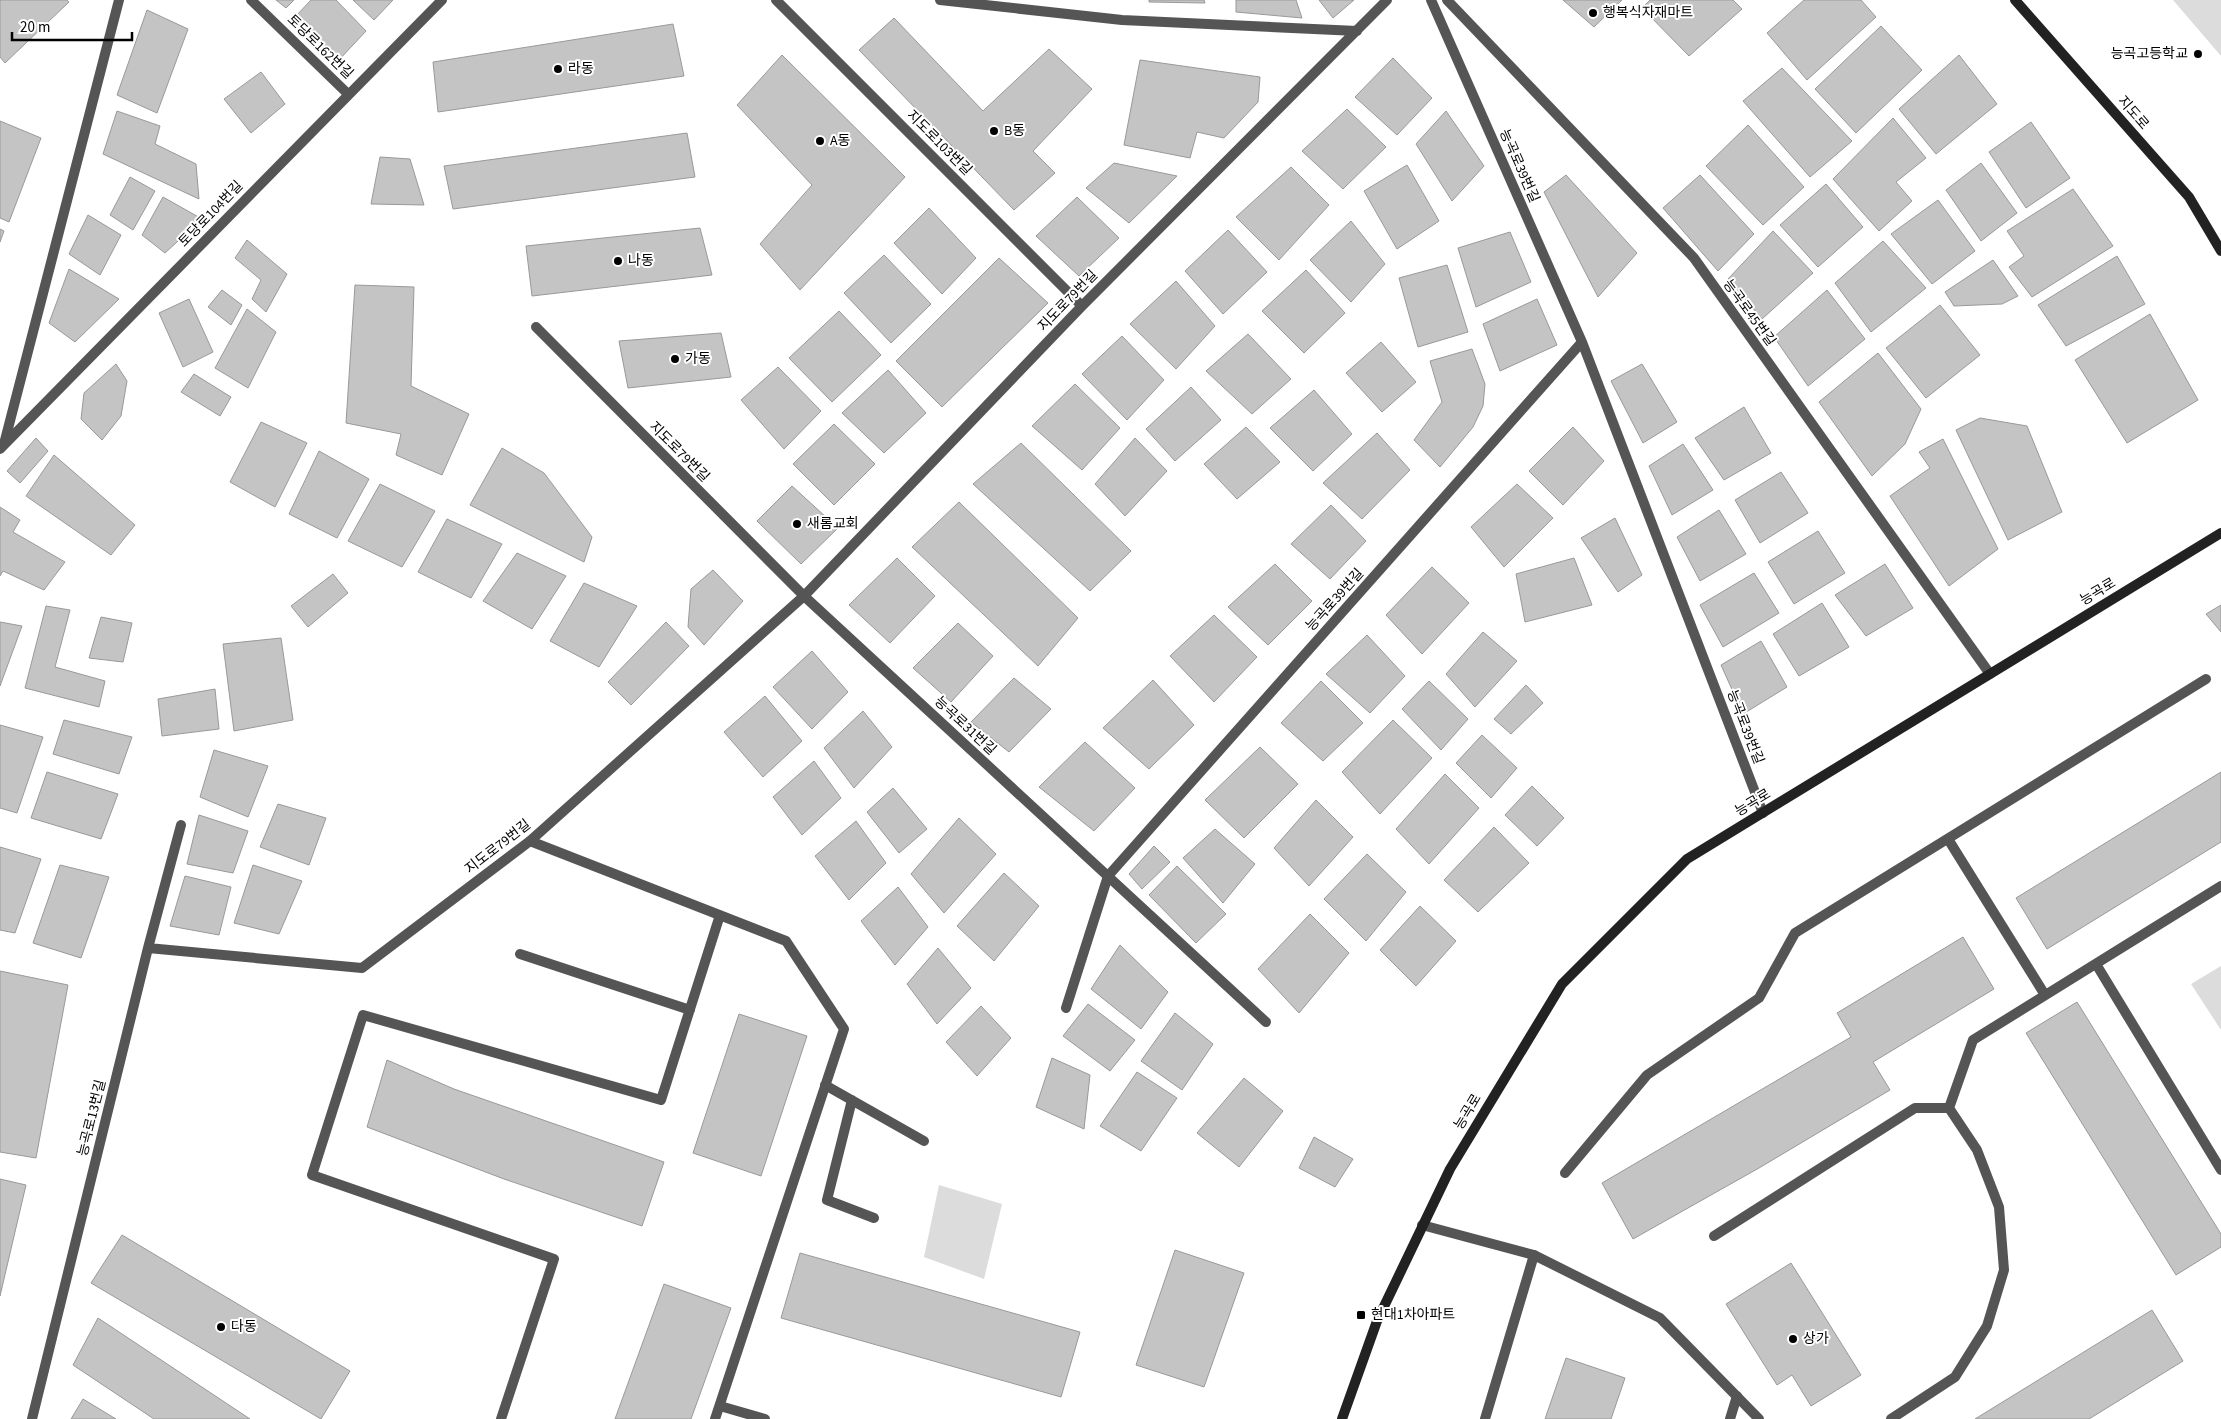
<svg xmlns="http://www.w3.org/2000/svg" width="2221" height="1419" font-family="'Source Sans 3','Noto Sans KR',sans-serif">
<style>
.green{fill:#dcdcdc}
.building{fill:#c4c4c4;stroke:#999}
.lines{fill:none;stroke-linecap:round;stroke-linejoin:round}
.lane{stroke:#555;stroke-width:10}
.street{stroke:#555;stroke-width:10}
.secondary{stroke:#222;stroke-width:10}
.poi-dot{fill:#000;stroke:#fff;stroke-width:2}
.labels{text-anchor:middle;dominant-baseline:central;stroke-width:4;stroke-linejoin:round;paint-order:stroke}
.poi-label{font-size:14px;fill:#000;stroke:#fff;text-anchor:start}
.street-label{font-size:14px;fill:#000;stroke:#fff}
</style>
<rect width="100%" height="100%" fill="#fff"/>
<path class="green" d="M 2173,0 L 2221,0 L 2221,56 Z
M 2221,966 L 2221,1030 L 2191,984 Z
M 939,1185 L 1002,1204 L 984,1279 L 924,1257 Z"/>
<path class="building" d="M 0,0 L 67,0 L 69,2 L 5,63 L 0,57 Z
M 276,0 L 294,0 L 286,8 Z
M 311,0 L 336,0 L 366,31 L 338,61 L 294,18 Z
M 353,0 L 393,0 L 374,20 Z
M 1149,0 L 1204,0 L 1205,3 L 1149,2 Z
M 1236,0 L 1296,0 L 1302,18 L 1236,12 Z
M 1319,0 L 1354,0 L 1333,18 Z
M 1563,0 L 1622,0 L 1594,27 Z
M 1650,0 L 1733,0 L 1742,9 L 1689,56 L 1642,8 Z
M 1804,0 L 1861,0 L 1876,17 L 1807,80 L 1767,33 Z
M 147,10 L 188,29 L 157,113 L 117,95 Z
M 894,18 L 983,111 L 1049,49 L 1092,89 L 1033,151 L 1055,173 L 1014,210 L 859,50 Z
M 673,24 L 684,76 L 438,112 L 433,62 Z
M 1881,26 L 1922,70 L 1856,133 L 1815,89 Z
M 782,55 L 905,177 L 800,290 L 760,244 L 812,185 L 737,105 Z
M 1959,55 L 1997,104 L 1936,154 L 1899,109 Z
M 1393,58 L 1432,98 L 1397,135 L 1355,97 Z
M 1140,60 L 1260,77 L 1258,102 L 1224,138 L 1197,132 L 1190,158 L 1124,145 Z
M 1782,68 L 1852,141 L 1810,177 L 1743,101 Z
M 261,72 L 285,104 L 251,133 L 224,99 Z
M 1347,109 L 1386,147 L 1343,189 L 1302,151 Z
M 117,111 L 160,126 L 155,144 L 196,164 L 199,199 L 103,154 Z
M 1446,111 L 1484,166 L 1452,201 L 1416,144 Z
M 1893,118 L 1926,158 L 1896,182 L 1912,201 L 1879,231 L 1833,179 Z
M 0,121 L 41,138 L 9,222 L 0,218 Z
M 2031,122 L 2070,178 L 2026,208 L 1989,152 Z
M 1748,125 L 1804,187 L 1763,225 L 1706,166 Z
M 687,133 L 695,177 L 453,209 L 444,166 Z
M 380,157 L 410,159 L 424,205 L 371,204 Z
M 1114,163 L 1177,176 L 1129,223 L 1086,188 Z
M 1981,163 L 2017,213 L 1981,241 L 1946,190 Z
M 1407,165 L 1439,221 L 1397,249 L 1364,191 Z
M 1291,167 L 1329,205 L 1279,260 L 1236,217 Z
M 1566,175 L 1637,253 L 1598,297 L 1544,192 Z
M 1700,175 L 1754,234 L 1718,271 L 1663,208 Z
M 130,177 L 155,191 L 133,230 L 110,215 Z
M 1826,184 L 1863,227 L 1818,267 L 1780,225 Z
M 2073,189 L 2113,246 L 2032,297 L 2009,267 L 2024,256 L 2007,231 Z
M 163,197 L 202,219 L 165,253 L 142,235 Z
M 1077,197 L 1119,238 L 1079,276 L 1036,236 Z
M 1938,200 L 1975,251 L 1932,284 L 1891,234 Z
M 929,208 L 976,258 L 942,294 L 894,243 Z
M 88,215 L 121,235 L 100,275 L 69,254 Z
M 1351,221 L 1385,264 L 1351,302 L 1310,260 Z
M 700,228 L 712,275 L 532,296 L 526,246 Z
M 0,229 L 4,231 L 0,242 Z
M 1228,230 L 1267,272 L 1223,314 L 1185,271 Z
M 1773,231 L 1813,273 L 1762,319 L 1728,279 Z
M 1510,232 L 1531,282 L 1476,307 L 1458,248 Z
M 247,240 L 287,274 L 266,312 L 252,299 L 261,280 L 235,258 Z
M 1883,241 L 1926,288 L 1871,332 L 1835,283 Z
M 884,255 L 931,304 L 891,343 L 844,293 Z
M 2117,256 L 2145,304 L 2066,346 L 2038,305 Z
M 999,258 L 1048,303 L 942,407 L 896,361 Z
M 1993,260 L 2018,296 L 2002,304 L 1954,306 L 1945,292 Z
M 1447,265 L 1468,332 L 1418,347 L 1399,278 Z
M 69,269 L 119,299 L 75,342 L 49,323 Z
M 1306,270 L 1345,313 L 1304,353 L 1262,311 Z
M 1176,281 L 1215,326 L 1176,369 L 1130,324 Z
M 355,285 L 414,287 L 411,386 L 469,414 L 442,475 L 396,455 L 401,434 L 346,423 Z
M 222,290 L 242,305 L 231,325 L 208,307 Z
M 1827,290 L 1865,339 L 1808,386 L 1774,337 Z
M 189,299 L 213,352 L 183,367 L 159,313 Z
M 1537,299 L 1557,345 L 1500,371 L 1483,324 Z
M 1940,305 L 1980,355 L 1926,398 L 1886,348 Z
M 247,309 L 276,332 L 248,388 L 215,368 Z
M 839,311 L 881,355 L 832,402 L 789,358 Z
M 2150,314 L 2198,400 L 2127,443 L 2075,360 Z
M 721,333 L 731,377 L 628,388 L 619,341 Z
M 1248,334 L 1291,379 L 1252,414 L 1206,371 Z
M 1122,336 L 1164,380 L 1127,420 L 1082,374 Z
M 1381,342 L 1416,382 L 1382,412 L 1346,373 Z
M 1472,349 L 1485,384 L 1483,406 L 1473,427 L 1440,467 L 1414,440 L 1442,402 L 1430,361 Z
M 1878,353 L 1921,409 L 1905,444 L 1872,476 L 1819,402 Z
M 116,364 L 127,381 L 121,416 L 102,440 L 81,419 L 84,393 Z
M 1642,364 L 1677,422 L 1643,443 L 1611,381 Z
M 778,367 L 821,411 L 784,449 L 741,400 Z
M 888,370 L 926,413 L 884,453 L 842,413 Z
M 194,374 L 231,397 L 220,416 L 181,392 Z
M 1075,384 L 1120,428 L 1082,470 L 1032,426 Z
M 1191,387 L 1221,420 L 1175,461 L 1146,429 Z
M 1314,390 L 1352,434 L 1313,471 L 1270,428 Z
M 1744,407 L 1771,453 L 1724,480 L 1695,438 Z
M 1980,418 L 2027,426 L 2062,512 L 2008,540 L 1956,430 Z
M 261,422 L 307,443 L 275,507 L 230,482 Z
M 834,424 L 875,464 L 834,505 L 793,464 Z
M 1246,427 L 1280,462 L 1237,499 L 1204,464 Z
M 1573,427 L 1604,461 L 1563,505 L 1529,471 Z
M 1377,433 L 1410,470 L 1362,519 L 1323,483 Z
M 36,438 L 48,451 L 20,483 L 7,471 Z
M 1135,438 L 1167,471 L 1125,516 L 1095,484 Z
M 1943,439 L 1998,549 L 1949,586 L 1890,496 L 1930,468 L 1919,452 Z
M 1021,443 L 1131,551 L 1090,591 L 973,484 Z
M 1683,444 L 1713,490 L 1672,515 L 1649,466 Z
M 502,448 L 544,473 L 592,537 L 584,562 L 470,505 Z
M 319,451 L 369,479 L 337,538 L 289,514 Z
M 54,455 L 135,525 L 111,555 L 26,496 Z
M 1781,472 L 1808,513 L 1760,543 L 1735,500 Z
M 380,484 L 435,511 L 402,567 L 348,541 Z
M 1517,484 L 1553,518 L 1504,567 L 1471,527 Z
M 792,486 L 838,528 L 801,564 L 757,521 Z
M 959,502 L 1078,618 L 1038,666 L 912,547 Z
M 1331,505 L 1366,541 L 1330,579 L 1291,544 Z
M 0,507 L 20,520 L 13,532 L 65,562 L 44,590 L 3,571 L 0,576 Z
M 1719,510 L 1746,554 L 1700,581 L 1677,537 Z
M 1615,518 L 1642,575 L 1618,592 L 1581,538 Z
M 447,519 L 502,544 L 471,598 L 418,572 Z
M 1818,531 L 1845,573 L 1794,604 L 1768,562 Z
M 517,553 L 566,576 L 532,629 L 483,601 Z
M 897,558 L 935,596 L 890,643 L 849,605 Z
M 1574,558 L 1592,605 L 1525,622 L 1516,574 Z
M 1275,564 L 1312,601 L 1268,645 L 1228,607 Z
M 1885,564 L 1913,608 L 1866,636 L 1835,595 Z
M 1432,567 L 1469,603 L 1422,654 L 1386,615 Z
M 713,570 L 743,601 L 704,645 L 688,627 L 691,589 Z
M 1754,573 L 1779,613 L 1723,647 L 1700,605 Z
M 333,574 L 348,593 L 308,627 L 291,606 Z
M 584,583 L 637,606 L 599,667 L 550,641 Z
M 1822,603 L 1849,647 L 1799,676 L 1773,634 Z
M 2221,605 L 2221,632 L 2206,614 Z
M 46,606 L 70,610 L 55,667 L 105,681 L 99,707 L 25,688 Z
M 1214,615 L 1257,657 L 1214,702 L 1170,656 Z
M 101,617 L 132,623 L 123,662 L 89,658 Z
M 0,622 L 22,626 L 0,686 Z
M 666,622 L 689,646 L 631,705 L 608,682 Z
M 958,623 L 993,656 L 951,702 L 913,668 Z
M 1483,632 L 1517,661 L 1475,707 L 1446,674 Z
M 1367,635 L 1405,676 L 1370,713 L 1326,674 Z
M 281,638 L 293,720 L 234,731 L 223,644 Z
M 1761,641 L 1787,687 L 1743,714 L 1721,665 Z
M 812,651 L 848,692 L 812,729 L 773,687 Z
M 1014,678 L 1051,709 L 1009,752 L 971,722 Z
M 1153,680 L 1194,725 L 1149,769 L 1103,728 Z
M 1321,681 L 1363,723 L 1323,761 L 1281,723 Z
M 1429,681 L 1468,719 L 1441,750 L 1402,709 Z
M 1526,685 L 1543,703 L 1511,734 L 1494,719 Z
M 215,689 L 219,729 L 162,736 L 158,699 Z
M 765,696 L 802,741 L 763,777 L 724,732 Z
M 863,711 L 892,747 L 854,788 L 824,748 Z
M 64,720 L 132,737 L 119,774 L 53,754 Z
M 1393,720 L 1432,758 L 1380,814 L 1342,772 Z
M 0,725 L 43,737 L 17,813 L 0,808 Z
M 1482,735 L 1517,768 L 1491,798 L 1456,763 Z
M 1085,742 L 1135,788 L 1094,831 L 1039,787 Z
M 1260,747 L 1298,784 L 1244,838 L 1205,800 Z
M 214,750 L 268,766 L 248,817 L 200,797 Z
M 814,761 L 841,798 L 802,835 L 773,797 Z
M 47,772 L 118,794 L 101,839 L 31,818 Z
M 2221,772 L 2221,842 L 2047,949 L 2016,898 Z
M 1445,774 L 1479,808 L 1429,864 L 1396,829 Z
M 1532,786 L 1564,818 L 1537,846 L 1505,815 Z
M 893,788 L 927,829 L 899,853 L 867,812 Z
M 1316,800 L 1353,837 L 1309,886 L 1274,848 Z
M 278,804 L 326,818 L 309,865 L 260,847 Z
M 199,815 L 248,831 L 233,873 L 187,864 Z
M 959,818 L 996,854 L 944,913 L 911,874 Z
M 856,821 L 886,863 L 849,900 L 815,856 Z
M 1494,827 L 1529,863 L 1478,912 L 1444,880 Z
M 1215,829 L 1255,864 L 1223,903 L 1183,858 Z
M 1154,846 L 1170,862 L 1142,889 L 1129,874 Z
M 0,847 L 41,859 L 15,933 L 0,930 Z
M 1367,854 L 1406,892 L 1366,941 L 1324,899 Z
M 60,865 L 109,877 L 81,958 L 33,943 Z
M 253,865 L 302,881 L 279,934 L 234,923 Z
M 1177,866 L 1226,914 L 1196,943 L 1149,895 Z
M 1004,873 L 1039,906 L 994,961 L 957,926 Z
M 185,876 L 231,887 L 219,935 L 170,926 Z
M 898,887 L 928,927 L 895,965 L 861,921 Z
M 1420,906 L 1456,941 L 1416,986 L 1380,950 Z
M 1310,914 L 1349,953 L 1299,1013 L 1258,969 Z
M 1963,937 L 1994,989 L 1873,1062 L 1890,1090 L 1759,1168 L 1633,1239 L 1602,1183 L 1851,1037 L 1837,1013 Z
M 1120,945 L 1168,992 L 1141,1029 L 1091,989 Z
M 938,948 L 971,988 L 937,1024 L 907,984 Z
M 0,971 L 68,985 L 36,1158 L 0,1152 Z
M 2077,1002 L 2221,1234 L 2221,1247 L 2176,1275 L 2026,1033 Z
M 1088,1004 L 1135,1040 L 1110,1071 L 1063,1036 Z
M 981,1006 L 1011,1038 L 977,1076 L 946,1042 Z
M 1175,1013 L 1213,1044 L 1182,1090 L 1141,1061 Z
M 739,1014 L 807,1036 L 761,1176 L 693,1153 Z
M 1052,1058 L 1090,1075 L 1084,1129 L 1036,1107 Z
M 387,1060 L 454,1089 L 664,1162 L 642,1226 L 504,1179 L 367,1127 Z
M 1137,1072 L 1177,1098 L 1141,1151 L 1100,1126 Z
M 1244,1078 L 1283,1111 L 1239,1167 L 1197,1133 Z
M 1314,1137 L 1353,1159 L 1335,1187 L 1299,1168 Z
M 0,1179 L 26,1185 L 0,1296 Z
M 122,1235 L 350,1371 L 321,1419 L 91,1283 Z
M 1175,1250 L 1244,1273 L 1204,1387 L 1136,1365 Z
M 800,1253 L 1080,1332 L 1061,1397 L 781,1318 Z
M 1791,1263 L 1861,1375 L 1811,1406 L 1792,1375 L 1777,1385 L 1726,1304 Z
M 664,1284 L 731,1308 L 691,1419 L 615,1419 Z
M 2152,1310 L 2183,1361 L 2089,1419 L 1975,1419 Z
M 98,1318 L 250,1419 L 154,1419 L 73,1365 Z
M 1566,1358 L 1625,1378 L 1611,1419 L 1545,1419 Z
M 83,1399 L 116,1419 L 71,1419 Z"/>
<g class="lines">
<path class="lane" d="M 1948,839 L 2045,995
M 530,841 L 786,941 L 844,1029 L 715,1419
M 520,954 L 690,1010
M 2096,964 L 2221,1170
M 825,1085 L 924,1141
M 852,1100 L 827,1200 L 874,1218
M 1949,1108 L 1973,1040 L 2221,886
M 1565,1173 L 1647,1075 L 1759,998 L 1795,933 L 2206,679
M 1714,1236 L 1915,1108 L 1949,1108 L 1977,1150 L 1999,1207 L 2004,1270 L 1987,1326 L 1955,1377 L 1891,1419
M 720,1406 L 765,1419
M 501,1419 L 554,1259 L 312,1175 L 363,1015 L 661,1100 L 720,915
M 1485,1419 L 1534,1255
M 1730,1419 L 1737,1396"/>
<path class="street" d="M 251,0 L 348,94
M 776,0 L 1082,306
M 940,0 L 1122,20 L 1357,31
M 1431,0 L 1582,342 L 1763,813
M 1447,0 L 1694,258 L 1990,674
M 536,327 L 804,596 L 1266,1022
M 4,444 L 119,0
M 0,449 L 442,0
M 148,948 L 362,968 L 530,841 L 804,596 L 1082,306 L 1387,0
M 1066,1008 L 1108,876 L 1582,342
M 1422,1225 L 1534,1255 L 1660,1318 L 1759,1419
M 32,1419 L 148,948 L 181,825"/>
<path class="secondary" d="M 2015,0 L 2189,197 L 2221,251
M 1342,1419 L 1377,1321 L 1450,1169 L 1562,984 L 1687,859 L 2221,533"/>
</g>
<g class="poi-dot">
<circle cx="1593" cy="13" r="5"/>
<circle cx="2198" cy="54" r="5"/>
<circle cx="558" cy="69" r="5"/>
<circle cx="994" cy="131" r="5"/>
<circle cx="820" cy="141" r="5"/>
<circle cx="618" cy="261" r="5"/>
<circle cx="675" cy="359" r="5"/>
<circle cx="797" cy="524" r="5"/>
<rect x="1356" y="1310" width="10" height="10" rx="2.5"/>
<circle cx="221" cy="1327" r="5"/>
<circle cx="1793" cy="1339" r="5"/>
</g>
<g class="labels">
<g class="poi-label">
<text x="1603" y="13">행복식자재마트</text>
<text x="2188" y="54" text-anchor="end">능곡고등학교</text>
<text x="568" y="69">라동</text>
<text x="1004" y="131">B동</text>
<text x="830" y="141">A동</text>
<text x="628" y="261">나동</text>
<text x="685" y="359">가동</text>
<text x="807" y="524">새롬교회</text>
<text x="1371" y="1315">현대1차아파트</text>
<text x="231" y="1327">다동</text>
<text x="1803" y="1339">상가</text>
</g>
<g class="street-label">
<text transform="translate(320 47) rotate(44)">토당로162번길</text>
<text transform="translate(2133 113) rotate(49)">지도로</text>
<text transform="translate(939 143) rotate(45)">지도로103번길</text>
<text transform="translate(1519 166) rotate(66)">능곡로39번길</text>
<text transform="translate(211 214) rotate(-46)">토당로104번길</text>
<text transform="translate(1068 301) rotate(-46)">지도로79번길</text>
<text transform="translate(1749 313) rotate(54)">능곡로45번길</text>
<text transform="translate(679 452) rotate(45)">지도로79번길</text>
<text transform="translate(2098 592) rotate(-31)">능곡로</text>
<text transform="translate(1335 600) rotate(-48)">능곡로39번길</text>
<text transform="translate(965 726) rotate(43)">능곡로31번길</text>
<text transform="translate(1745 727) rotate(69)">능곡로39번길</text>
<text transform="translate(1753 803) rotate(-31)">능곡로</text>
<text transform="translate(498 847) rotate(-38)">지도로79번길</text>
<text transform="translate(1468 1112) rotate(-59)">능곡로</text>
<text transform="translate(92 1118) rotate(-76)">능곡로13번길</text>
</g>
</g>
<path d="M12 32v8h120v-8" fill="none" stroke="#000000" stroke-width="2.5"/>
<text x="20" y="32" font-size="15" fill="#000000" stroke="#ffffff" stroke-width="4" paint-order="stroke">20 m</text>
</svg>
